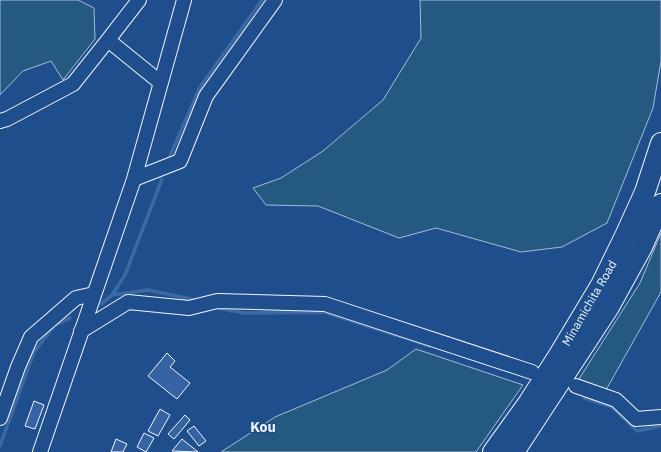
<svg xmlns="http://www.w3.org/2000/svg" width="661" height="452" font-family="'IBM Plex Sans',sans-serif">
<style>
.green{fill:#245a82;stroke:#a8bbd7}
.lines{fill:none;stroke-linecap:round;stroke-linejoin:round}
.stream{stroke:#3b69a3;stroke-width:3.5}
.building{fill:#3563a3;stroke:#f2f6ff}
.minor-casing{stroke:#f2f6ff;stroke-width:16}
.highway-casing{stroke:#f2f6ff;stroke-width:22}
.minor{stroke:#1f4e8c;stroke-width:14}
.highway{stroke:#1f4e8c;stroke-width:20}
.labels{text-anchor:middle;dominant-baseline:central;stroke-width:3;stroke-linejoin:round;paint-order:stroke}
.street-label{font-size:12px;fill:#f2f6ff;stroke:#1f4e8c}
.quarter-label{font-size:14px;font-weight:bold;fill:#f2f6ff;stroke:#1f4e8c}
</style>
<rect width="100%" height="100%" fill="#1f4e8c"/>
<path class="green" d="M 0,0 L 78,0 L 94,8 L 95,39 L 63,80 L 51,61 L 23,71 L 0,95 Z
M 420,0 L 661,0 L 661,61 L 653,108 L 607,223 L 562,247 L 521,252 L 436,228 L 399,238 L 318,206 L 266,205 L 253,188 L 281,178 L 323,151 L 383,100 L 421,38 Z
M 661,233 L 661,292 L 606,390 L 579,379 L 640,283 Z
M 416,349 L 523,385 L 476,452 L 221,452 L 275,417 L 387,370 Z"/>
<g class="lines">
<path class="stream" d="M 169,158 L 200,87 L 262,0
M 112,295 L 148,290 L 195,300
M 101,304 L 112,295 L 125,275 L 162,179
M 218,308 L 244,313 L 324,312 L 430,346
M 584,398 L 612,407 L 637,431 L 661,426
M 0,446 L 34,352 L 54,326 L 70,318"/>
</g>
<path class="building" d="M 167,353 L 175,361 L 170,367 L 190,383 L 177,399 L 148,376 Z
M 34,401 L 44,405 L 35,429 L 25,426 Z
M 160,409 L 170,415 L 158,436 L 148,431 Z
M 185,415 L 190,420 L 174,439 L 168,434 Z
M 194,426 L 206,441 L 199,446 L 187,431 Z
M 144,433 L 154,438 L 146,452 L 137,447 Z
M 116,439 L 127,444 L 123,452 L 111,452 Z
M 182,439 L 198,452 L 172,451 Z"/>
<g class="lines">
<defs>
<path id="minor" d="M 108,40 L 161,83
M 0,121 L 7,119 L 73,84 L 108,40 L 139,0
M 134,179 L 180,161 L 206,96 L 275,0
M 81,331 L 128,302 L 189,308 L 217,301 L 325,304 L 532,372
M 576,386 L 616,400 L 636,419 L 661,417
M 0,418 L 18,367 L 31,337 L 76,298 L 94,294
M 40,452 L 134,179 L 184,0"/>
<path id="highway" d="M 493,452 L 529,402 L 559,355 L 601,285 L 625,236 L 645,192 L 661,143
M 514,452 L 609,307 L 642,247 L 661,204"/>
</defs>
<use href="#minor" class="minor-casing"/>
<use href="#highway" class="highway-casing"/>
<use href="#minor" class="minor"/>
<use href="#highway" class="highway"/>
</g>
<g class="labels">
<g class="street-label">
<text transform="translate(589 303) rotate(-60)">Minamichita Road</text>
</g>
<g class="quarter-label">
<text x="263" y="427">Kou</text>
</g>
</g>
</svg>
